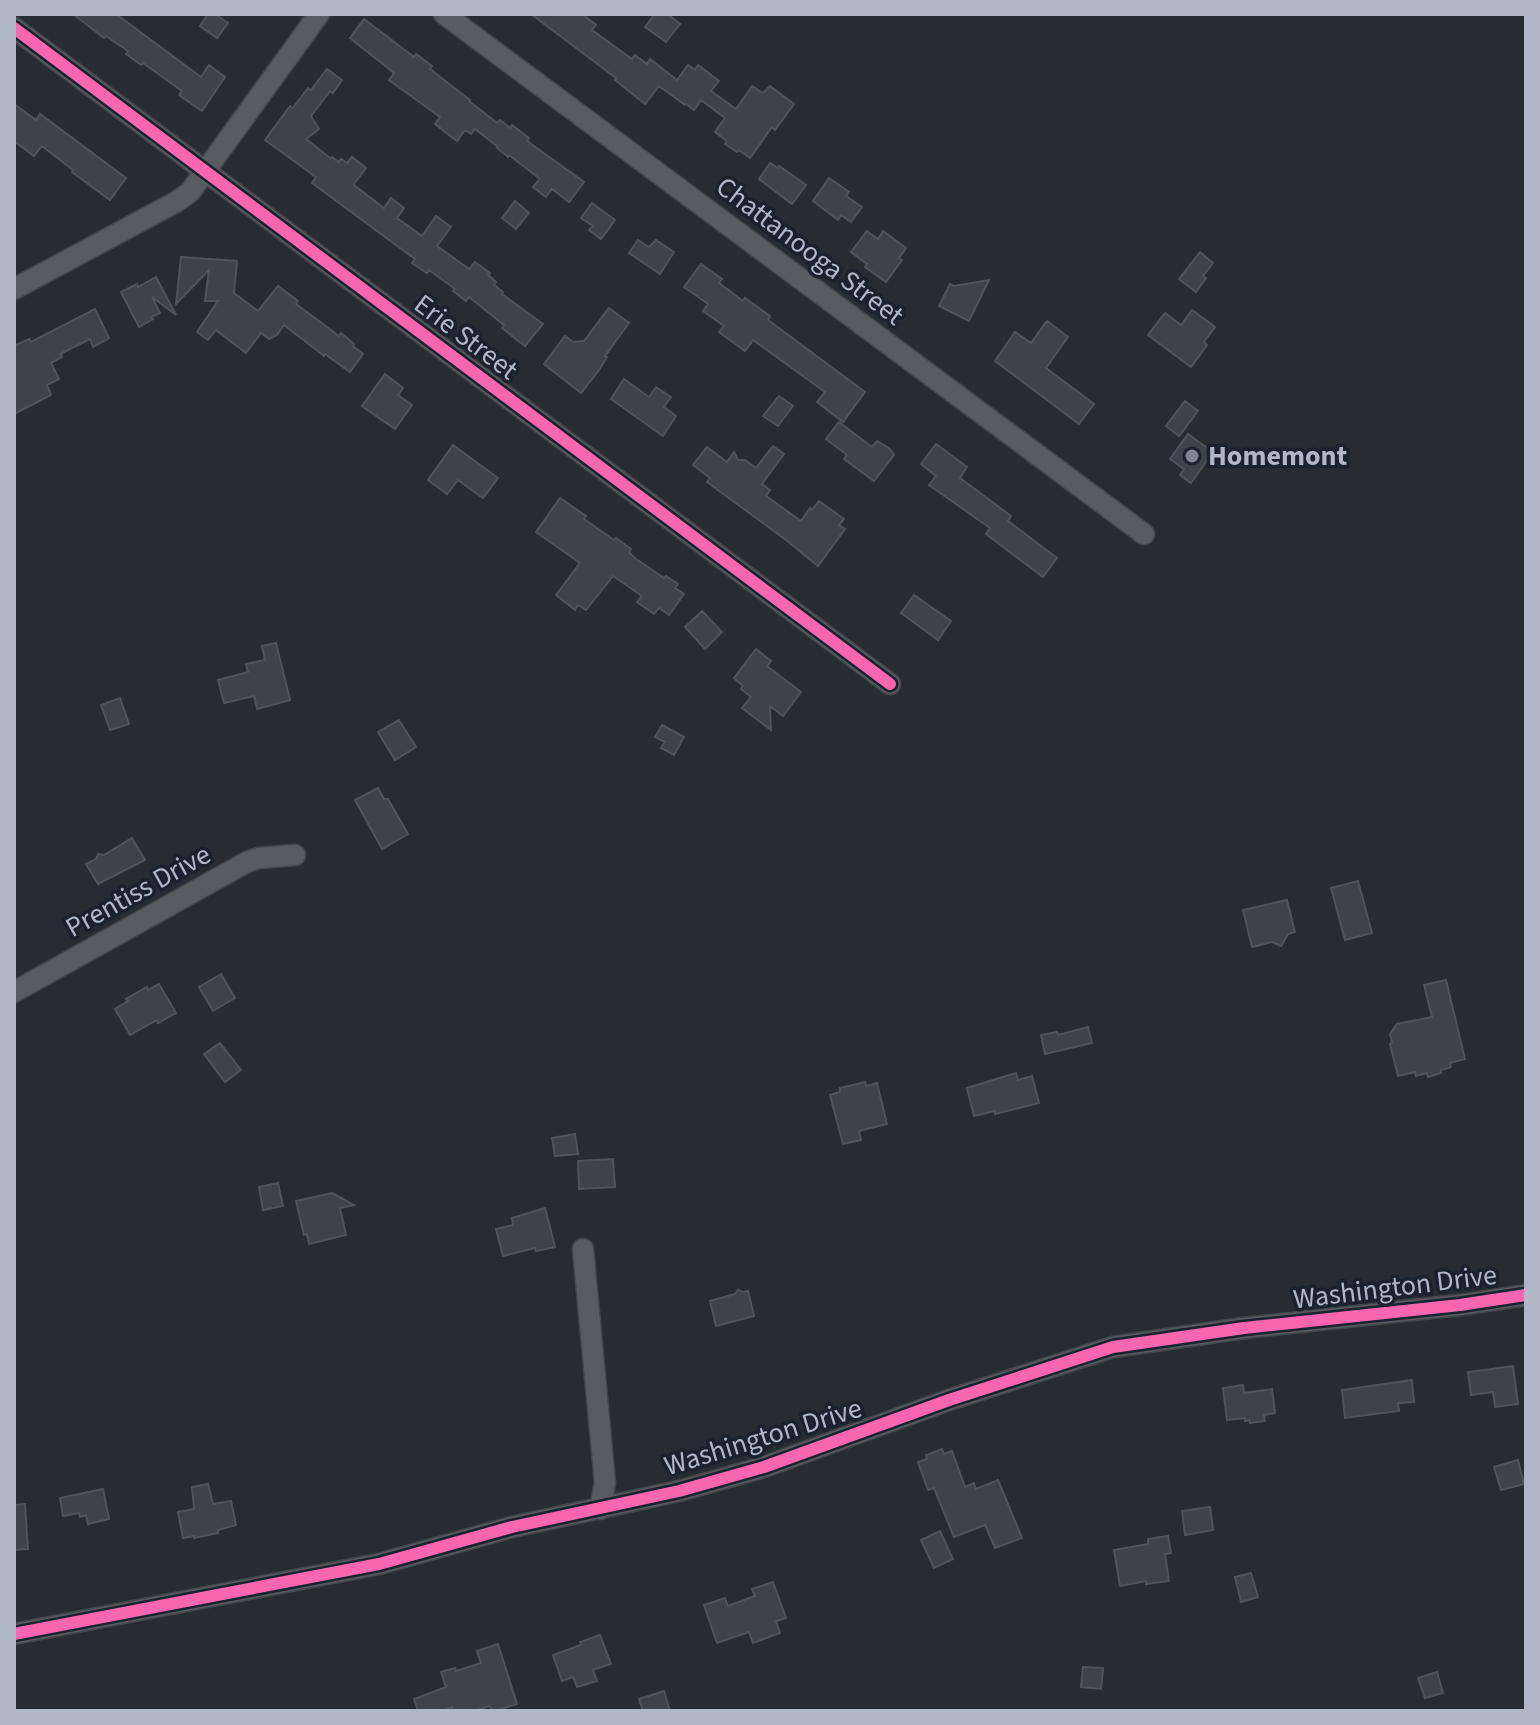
<svg xmlns="http://www.w3.org/2000/svg" width="1540" height="1725" font-family="'Source Sans 3',sans-serif">
<style>
.building{fill:#3e424a;stroke:#4f535c;stroke-width:2}
.lines{fill:none;stroke-linecap:round;stroke-linejoin:round}
.minor-casing{stroke:#43464d;stroke-width:23}
.minor{stroke:#575b62;stroke-width:20}
.cycleway-casing{stroke:#1a222f;stroke-width:17}
.cycleway{stroke:#f766af;stroke-width:12}
.poi-dot{fill:#808693;stroke:#1a222f;stroke-width:3}
.labels{text-anchor:middle;dominant-baseline:central;stroke-width:7;stroke-linejoin:round;paint-order:stroke}
.street-label{font-size:28px;fill:#b0b7c6;stroke:#1a222f}
.poi-label{font-size:28px;font-weight:bold;fill:#b0b7c6;stroke:#1a222f;text-anchor:start}
</style>
<rect width="100%" height="100%" fill="#272b34"/>
<path class="building" d="M 73,14 L 116,14 L 201,77 L 209,65 L 225,77 L 202,111 L 179,95 L 182,91 L 143,63 L 141,65 L 126,54 L 128,51 L 106,36 L 104,38 Z
M 208,14 L 215,14 L 228,23 L 217,38 L 200,26 Z
M 531,14 L 582,14 L 596,25 L 592,30 L 632,59 L 635,55 L 647,64 L 650,59 L 677,80 L 688,65 L 695,70 L 698,65 L 719,81 L 711,91 L 736,109 L 752,86 L 763,93 L 770,86 L 794,104 L 775,130 L 772,127 L 750,158 L 739,150 L 737,152 L 725,144 L 727,141 L 715,132 L 725,118 L 701,100 L 694,110 L 686,104 L 685,105 L 659,86 L 645,104 L 615,80 L 616,78 Z
M 655,14 L 667,14 L 680,24 L 666,42 L 645,27 Z
M 364,19 L 414,57 L 416,54 L 432,66 L 430,69 L 470,100 L 469,101 L 497,123 L 500,120 L 510,128 L 512,125 L 529,138 L 527,141 L 584,182 L 569,202 L 552,189 L 546,197 L 533,187 L 540,179 L 509,155 L 508,157 L 497,148 L 498,147 L 475,129 L 471,134 L 465,130 L 457,141 L 435,124 L 440,117 L 389,80 L 394,73 L 350,38 Z
M 327,69 L 342,80 L 333,93 L 330,91 L 311,116 L 319,129 L 306,139 L 330,158 L 332,157 L 339,162 L 341,159 L 347,163 L 352,157 L 366,168 L 354,184 L 355,186 L 384,208 L 391,198 L 404,208 L 397,218 L 422,236 L 436,216 L 451,227 L 437,246 L 469,269 L 475,262 L 490,273 L 488,275 L 496,282 L 494,285 L 503,292 L 502,294 L 543,324 L 525,346 L 502,328 L 504,325 L 469,297 L 466,301 L 453,291 L 455,289 L 429,270 L 427,273 L 412,263 L 415,259 L 312,183 L 316,177 L 265,140 L 290,106 L 293,108 L 308,88 L 311,90 Z
M 14,104 L 36,120 L 40,114 L 126,178 L 110,200 L 72,172 L 73,170 L 42,146 L 34,156 L 14,141 Z
M 770,163 L 778,168 L 779,166 L 806,185 L 792,204 L 759,179 Z
M 829,178 L 849,192 L 846,196 L 862,207 L 851,222 L 841,215 L 838,220 L 813,201 Z
M 515,201 L 529,213 L 516,229 L 502,218 Z
M 592,203 L 615,220 L 601,239 L 589,230 L 593,226 L 581,218 Z
M 867,231 L 878,239 L 883,231 L 906,248 L 899,258 L 902,260 L 886,282 L 865,267 L 867,264 L 851,252 Z
M 638,240 L 649,247 L 656,240 L 674,252 L 660,274 L 629,253 Z
M 1200,252 L 1213,263 L 1203,276 L 1206,278 L 1196,292 L 1179,279 Z
M 181,257 L 237,261 L 234,293 L 258,311 L 278,286 L 298,301 L 296,304 L 339,336 L 341,333 L 354,344 L 353,346 L 363,354 L 350,372 L 325,354 L 324,356 L 284,325 L 277,335 L 269,339 L 261,333 L 246,353 L 216,330 L 208,340 L 197,332 L 218,301 L 205,301 L 209,270 L 176,304 Z
M 701,264 L 722,279 L 719,283 L 743,301 L 745,298 L 770,316 L 768,320 L 865,392 L 843,422 L 817,402 L 825,392 L 753,340 L 745,351 L 719,332 L 724,326 L 703,311 L 708,304 L 684,287 Z
M 156,277 L 176,315 L 152,297 L 160,313 L 151,317 L 153,319 L 139,327 L 121,292 L 137,284 L 138,287 Z
M 989,280 L 969,321 L 939,306 L 950,284 L 954,286 Z
M 609,308 L 629,323 L 605,356 L 607,357 L 599,370 L 581,393 L 544,364 L 565,336 L 573,342 L 584,341 Z
M 95,309 L 109,338 L 93,347 L 90,339 L 60,354 L 62,357 L 51,363 L 59,379 L 47,385 L 51,395 L 14,414 L 14,346 L 29,339 L 31,342 Z
M 1192,310 L 1215,327 L 1204,342 L 1207,345 L 1191,367 L 1148,335 L 1165,313 L 1181,325 Z
M 1047,321 L 1068,337 L 1046,368 L 1094,404 L 1079,424 L 995,361 L 1015,332 L 1031,343 Z
M 385,374 L 403,388 L 398,395 L 412,405 L 395,429 L 362,406 Z
M 624,379 L 649,397 L 656,387 L 671,397 L 664,407 L 676,416 L 663,436 L 611,399 Z
M 779,396 L 793,406 L 778,426 L 763,416 Z
M 1185,401 L 1198,411 L 1179,436 L 1166,426 Z
M 839,422 L 872,447 L 877,441 L 890,449 L 894,455 L 874,481 L 844,459 L 847,455 L 826,439 Z
M 1188,434 L 1213,452 L 1191,483 L 1180,475 L 1184,469 L 1170,459 Z
M 936,444 L 967,467 L 960,478 L 1011,516 L 1008,521 L 1057,558 L 1043,577 L 986,534 L 990,528 L 929,485 L 936,476 L 921,464 Z
M 453,445 L 498,478 L 483,498 L 458,480 L 447,494 L 428,480 Z
M 773,446 L 784,454 L 762,484 L 770,490 L 766,496 L 801,521 L 810,508 L 812,510 L 819,501 L 844,519 L 839,525 L 845,529 L 818,566 L 786,540 L 707,482 L 710,478 L 693,465 L 707,447 L 727,462 L 734,452 L 738,460 L 745,460 L 756,468 Z
M 560,498 L 586,516 L 584,519 L 614,540 L 616,538 L 631,549 L 629,552 L 636,559 L 664,578 L 666,576 L 678,584 L 675,588 L 684,594 L 669,615 L 659,608 L 654,614 L 637,602 L 642,596 L 613,576 L 586,610 L 578,605 L 575,610 L 556,595 L 580,563 L 536,532 Z
M 914,595 L 951,621 L 938,640 L 901,613 Z
M 702,611 L 722,632 L 705,649 L 685,627 Z
M 276,643 L 290,700 L 257,709 L 254,696 L 224,703 L 218,680 L 248,672 L 246,664 L 265,660 L 262,646 Z
M 756,649 L 771,661 L 767,666 L 801,692 L 783,716 L 770,706 L 771,730 L 742,708 L 751,697 L 741,689 L 743,686 L 734,678 Z
M 120,698 L 129,724 L 110,730 L 101,705 Z
M 399,720 L 416,747 L 395,760 L 378,732 Z
M 662,725 L 684,737 L 674,755 L 661,748 L 665,742 L 655,737 Z
M 378,788 L 384,799 L 388,799 L 408,834 L 382,849 L 355,800 Z
M 132,838 L 145,860 L 98,884 L 86,864 L 96,859 L 98,854 L 104,855 Z
M 1358,881 L 1372,933 L 1345,940 L 1331,888 Z
M 1287,900 L 1295,932 L 1288,934 L 1281,946 L 1272,942 L 1252,947 L 1243,910 Z
M 221,974 L 235,998 L 213,1011 L 199,987 Z
M 1446,980 L 1465,1059 L 1450,1063 L 1451,1067 L 1441,1070 L 1441,1073 L 1428,1077 L 1427,1073 L 1416,1076 L 1415,1072 L 1398,1076 L 1390,1044 L 1392,1043 L 1390,1034 L 1397,1024 L 1432,1017 L 1424,985 Z
M 159,984 L 176,1013 L 158,1023 L 157,1020 L 130,1035 L 115,1009 L 128,1001 L 126,999 L 147,987 L 148,990 Z
M 1088,1027 L 1092,1043 L 1045,1054 L 1041,1035 L 1057,1032 L 1058,1035 Z
M 220,1043 L 241,1070 L 225,1082 L 204,1054 Z
M 1016,1073 L 1018,1080 L 1032,1076 L 1039,1103 L 995,1114 L 995,1111 L 974,1116 L 967,1088 Z
M 865,1082 L 866,1086 L 877,1083 L 887,1124 L 859,1131 L 861,1140 L 843,1144 L 830,1095 L 840,1092 L 840,1088 Z
M 575,1134 L 578,1154 L 555,1156 L 552,1138 Z
M 613,1159 L 615,1187 L 579,1189 L 578,1161 Z
M 278,1183 L 283,1206 L 263,1210 L 259,1187 Z
M 332,1193 L 354,1205 L 340,1208 L 346,1235 L 309,1244 L 307,1234 L 304,1235 L 296,1201 Z
M 545,1208 L 555,1247 L 536,1251 L 535,1248 L 503,1256 L 496,1229 L 513,1225 L 512,1218 Z
M 738,1290 L 743,1292 L 748,1291 L 754,1316 L 716,1326 L 710,1301 L 735,1294 Z
M 1513,1366 L 1518,1404 L 1495,1407 L 1493,1392 L 1471,1395 L 1468,1372 Z
M 1412,1380 L 1414,1402 L 1398,1403 L 1399,1411 L 1345,1418 L 1342,1390 Z
M 1243,1385 L 1244,1393 L 1272,1389 L 1275,1413 L 1264,1415 L 1265,1421 L 1250,1423 L 1249,1420 L 1245,1421 L 1245,1418 L 1227,1420 L 1223,1388 Z
M 942,1449 L 944,1454 L 952,1451 L 965,1487 L 974,1483 L 976,1489 L 998,1480 L 1022,1538 L 995,1548 L 985,1525 L 954,1537 L 934,1488 L 928,1490 L 918,1462 L 927,1459 L 926,1455 Z
M 1518,1460 L 1524,1484 L 1501,1490 L 1494,1467 Z
M 208,1484 L 213,1504 L 231,1501 L 236,1525 L 218,1530 L 218,1533 L 194,1538 L 194,1536 L 183,1538 L 178,1512 L 194,1509 L 192,1487 Z
M 103,1489 L 109,1519 L 88,1524 L 86,1515 L 80,1517 L 79,1513 L 63,1516 L 60,1498 Z
M 25,1504 L 28,1549 L 14,1550 L 14,1505 Z
M 1210,1507 L 1213,1530 L 1185,1535 L 1182,1511 Z
M 940,1531 L 953,1559 L 934,1568 L 921,1540 Z
M 1168,1536 L 1171,1553 L 1165,1554 L 1169,1581 L 1146,1584 L 1146,1581 L 1120,1586 L 1114,1550 L 1148,1544 L 1148,1539 Z
M 1251,1573 L 1258,1597 L 1241,1602 L 1235,1577 Z
M 773,1582 L 786,1618 L 776,1621 L 780,1633 L 753,1643 L 749,1632 L 717,1643 L 704,1605 L 725,1598 L 728,1606 L 755,1596 L 752,1589 Z
M 600,1635 L 611,1664 L 593,1670 L 597,1681 L 577,1687 L 573,1677 L 562,1681 L 553,1655 L 581,1645 L 580,1642 Z
M 498,1644 L 517,1704 L 494,1711 L 492,1711 L 490,1706 L 473,1711 L 453,1711 L 452,1707 L 440,1711 L 418,1711 L 414,1699 L 446,1687 L 441,1672 L 455,1668 L 456,1671 L 481,1663 L 477,1651 Z
M 1083,1667 L 1103,1668 L 1101,1689 L 1081,1687 Z
M 1437,1672 L 1443,1693 L 1425,1698 L 1418,1678 Z
M 664,1691 L 670,1711 L 643,1711 L 639,1699 Z"/>
<g class="lines">
<defs>
<path id="minor" d="M 444,14 L 1144,534
M 14,28 L 890,684
M 14,289 L 176,202 L 190,192 L 319,14
M 14,992 L 247,862 L 259,858 L 295,855
M 583,1249 L 605,1483 L 600,1509
M 14,1634 L 379,1564 L 512,1527 L 679,1491 L 764,1467 L 949,1400 L 1113,1347 L 1244,1328 L 1460,1305 L 1526,1295"/>
</defs>
<use href="#minor" class="minor-casing"/>
<use href="#minor" class="minor"/>
<defs>
<path id="cycleway" d="M 14,28 L 890,684
M 14,1634 L 379,1564 L 512,1527 L 679,1491 L 764,1467 L 949,1400 L 1113,1347 L 1244,1328 L 1460,1305 L 1526,1295"/>
</defs>
<use href="#cycleway" class="cycleway-casing"/>
<use href="#cycleway" class="cycleway"/>
</g>
<circle class="poi-dot" cx="1192" cy="456" r="8"/>
<g class="labels">
<g class="street-label">
<text transform="translate(810 251) rotate(37)">Chattanooga Street</text>
<text transform="translate(466 337) rotate(37)">Erie Street</text>
<text transform="translate(138 891) rotate(-29)">Prentiss Drive</text>
<text transform="translate(1395 1287) rotate(-7)">Washington Drive</text>
<text transform="translate(763 1437) rotate(-17)">Washington Drive</text>
</g>
<g class="poi-label">
<text x="1208" y="456">Homemont</text>
</g>
</g>
<rect width="1540" height="1725" fill="none" stroke="#b0b7c6" stroke-width="32"/>
</svg>
